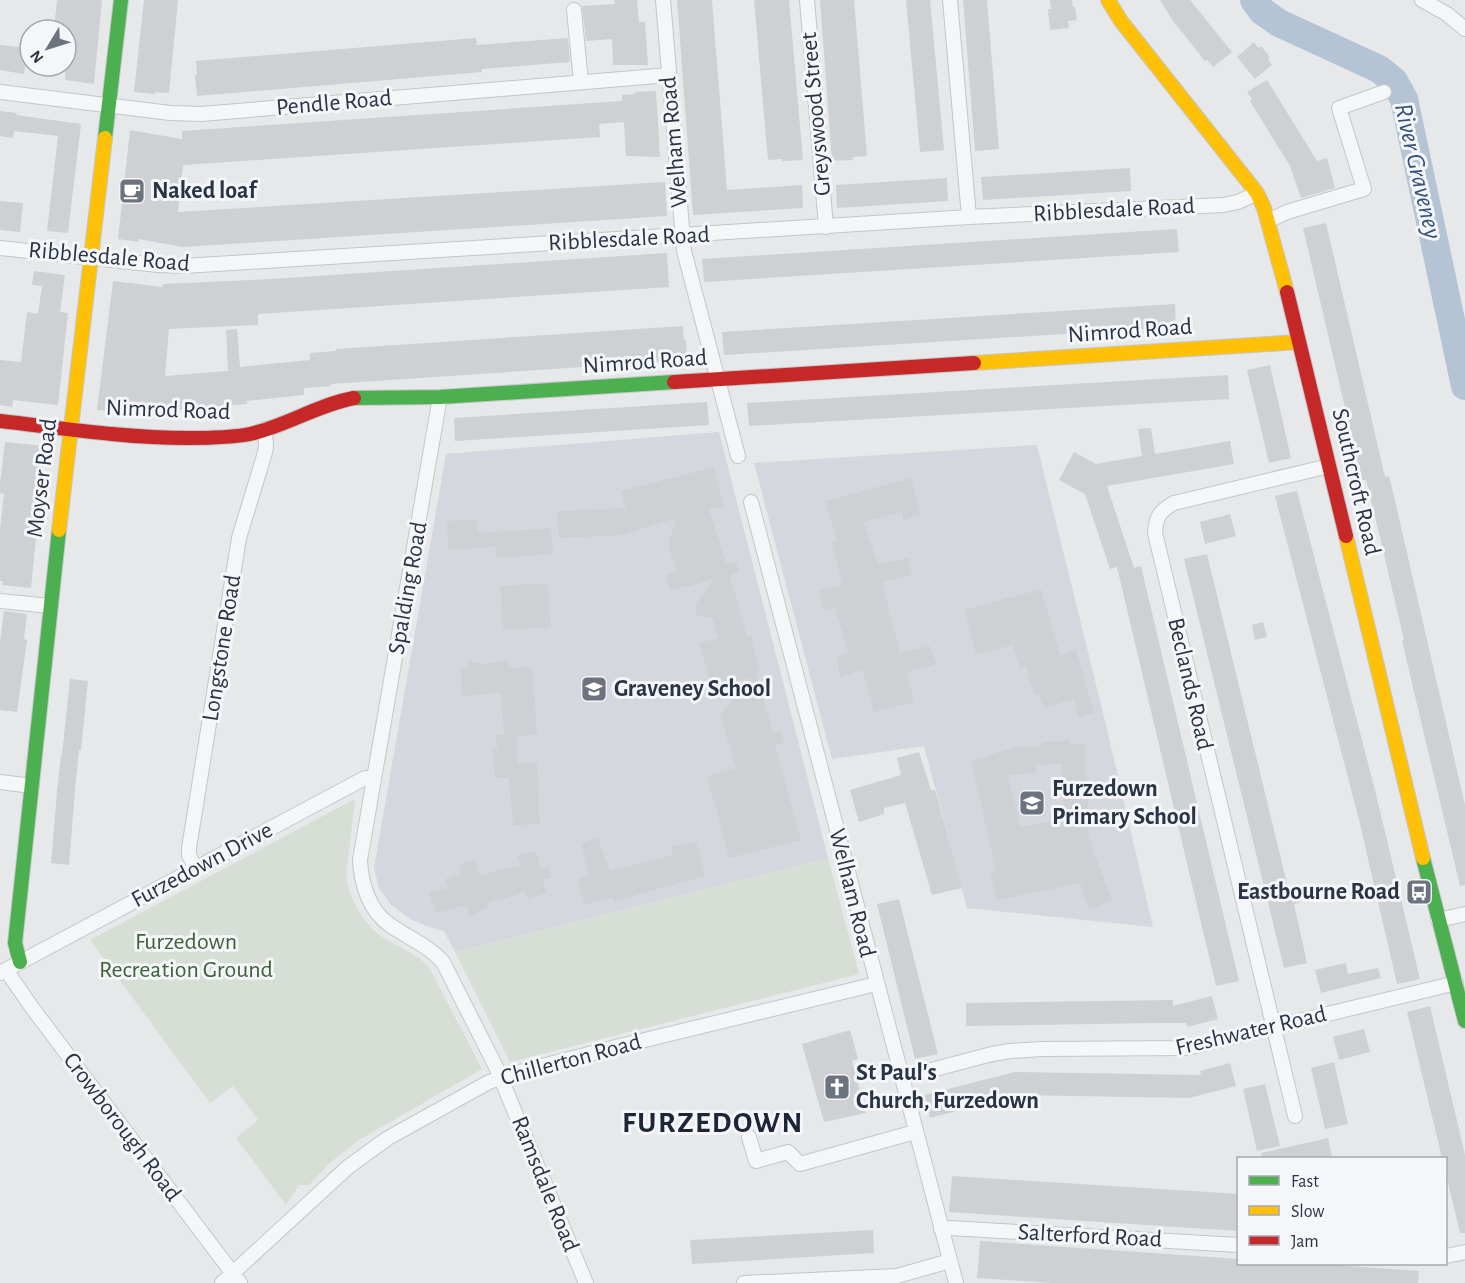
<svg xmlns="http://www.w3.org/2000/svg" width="1465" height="1283" font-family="'Alegreya Sans',sans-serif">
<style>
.built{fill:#d4d7dd}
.green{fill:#d6ded6}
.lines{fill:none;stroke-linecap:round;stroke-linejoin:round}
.river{stroke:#b4c4d5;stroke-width:28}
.building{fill:#ced0d3;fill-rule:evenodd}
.street-casing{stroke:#c4c6c8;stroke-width:16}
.fast-casing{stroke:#c4c6c8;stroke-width:16}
.slow-casing{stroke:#c4c6c8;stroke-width:16}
.jam-casing{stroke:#c4c6c8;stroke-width:16}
.street{stroke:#f5f6f7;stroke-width:14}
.fast{stroke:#4caf50;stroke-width:14}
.slow{stroke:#ffc107;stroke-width:14}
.jam{stroke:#c62828;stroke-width:14}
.labels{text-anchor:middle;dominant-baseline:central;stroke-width:6;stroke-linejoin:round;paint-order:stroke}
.street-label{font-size:24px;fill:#2b3445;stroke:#f4f6f9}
.poi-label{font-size:24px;font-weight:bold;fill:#2b3445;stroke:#f4f6f9;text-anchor:start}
.park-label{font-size:24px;fill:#3f6138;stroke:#f4f6f9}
.water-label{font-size:26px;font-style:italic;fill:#34527a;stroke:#f4f6f9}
.district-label{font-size:30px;font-weight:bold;letter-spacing:1.5px;fill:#1d2536;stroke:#f4f6f9}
</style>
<rect width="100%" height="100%" fill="#e6e8ea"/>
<path class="built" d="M 719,432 L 828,858 L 455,952 L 444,931 L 429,927 L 412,920 L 391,905 L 379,888 L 374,868 L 446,454 Z
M 1037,445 L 1105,721 L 1153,927 L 967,908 L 924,746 L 832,759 L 754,463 Z"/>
<path class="green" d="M 353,800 L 355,800 L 346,876 C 350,902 366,929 389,941 C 404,950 417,954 429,967 L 482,1069 L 359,1140 L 331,1162 L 309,1185 L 299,1185 L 286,1205 L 236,1138 L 258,1120 L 233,1086 L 210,1103 L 90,940 Z
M 828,858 L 859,974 L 510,1062 L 455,952 Z"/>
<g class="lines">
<path class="river" d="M 1254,0 L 1262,11 L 1279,23 L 1379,69 L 1394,81 L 1404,99 L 1465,386"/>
</g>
<path class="building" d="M 57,0 L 102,0 L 94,84 L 65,80 L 66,30 L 54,30 Z
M 144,0 L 178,0 L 169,93 L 155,92 L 155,94 L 134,92 Z
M 614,0 L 637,0 L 639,22 L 645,22 L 648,65 L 613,65 L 612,39 L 586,41 L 582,6 L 615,4 Z
M 677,0 L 712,0 L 727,190 L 802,185 L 803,208 L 693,215 Z
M 754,0 L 789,0 L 803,160 L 782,161 L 782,159 L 768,160 Z
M 820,0 L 854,0 L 867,156 L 853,157 L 853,160 L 832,161 Z
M 906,0 L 930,0 L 944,150 L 920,152 Z
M 963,0 L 987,0 L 999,149 L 975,151 Z
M 1050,0 L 1072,0 L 1073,7 L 1075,7 L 1077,20 L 1068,21 L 1069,28 L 1050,30 L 1048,9 L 1051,9 Z
M 1160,0 L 1190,0 L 1232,52 L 1213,67 L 1207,60 L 1205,61 L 1173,21 Z
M 476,38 L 477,45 L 568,38 L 570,62 L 482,69 L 482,72 L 197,96 L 195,75 L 197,75 L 196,61 Z
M 1254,42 L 1258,48 L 1261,46 L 1270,57 L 1268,59 L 1272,65 L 1255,79 L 1237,57 Z
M 0,45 L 28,48 L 24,74 L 0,70 Z
M 1267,80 L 1317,161 L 1327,158 L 1335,188 L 1301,198 L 1290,166 L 1250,101 L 1252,99 L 1247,92 Z
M 656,91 L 660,157 L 626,156 L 624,122 L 599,124 L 600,137 L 183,165 L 178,212 L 665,182 L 667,216 L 183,247 L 139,239 L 138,242 L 118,239 L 130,130 L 182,139 L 182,131 L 622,101 L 622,95 L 635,94 L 635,92 Z
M 0,111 L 17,113 L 16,115 L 81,124 L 68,233 L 47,231 L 58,136 L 14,131 L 13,138 L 0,136 Z
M 1130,168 L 1131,191 L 983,200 L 981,177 Z
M 947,178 L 948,201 L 837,208 L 836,185 Z
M 0,201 L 23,203 L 20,232 L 0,230 Z
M 1326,223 L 1385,477 L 1389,476 L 1393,492 L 1465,805 L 1465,885 L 1460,886 L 1402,641 L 1404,640 L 1374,512 L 1366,480 L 1362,480 L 1303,228 Z
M 1177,229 L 1179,252 L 704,282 L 702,259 Z
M 667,253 L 669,287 L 258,314 L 258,325 L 169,329 L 165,376 L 228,371 L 226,330 L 237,329 L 240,367 L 310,360 L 310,353 L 336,351 L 336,349 L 683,326 L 684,340 L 686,340 L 687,360 L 331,384 L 331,386 L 304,388 L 304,395 L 247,401 L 247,404 L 164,411 L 164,416 L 147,415 L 147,412 L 97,410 L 113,281 L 162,287 L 163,284 L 271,279 Z
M 34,271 L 65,275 L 60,312 L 68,313 L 58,405 L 13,400 L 12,407 L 0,405 L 0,360 L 21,362 L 27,312 L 38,314 L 42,286 L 32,285 Z
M 1175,304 L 1176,327 L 724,355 L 722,332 Z
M 1270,365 L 1291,458 L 1269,463 L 1247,370 Z
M 1228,375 L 1229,399 L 749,426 L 747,403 Z
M 707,402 L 709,425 L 455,441 L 454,418 Z
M 1151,428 L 1155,454 L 1230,441 L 1234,464 L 1107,486 L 1134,568 L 1141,566 L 1239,981 L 1216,986 L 1117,567 L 1110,569 L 1085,494 L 1059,480 L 1074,452 L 1096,464 L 1142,456 L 1138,429 Z
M 5,442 L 45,446 L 31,588 L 2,585 L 3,581 L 0,581 L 0,529 L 4,494 L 0,493 L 0,484 Z
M 714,467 L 724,506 L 709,509 L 726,563 L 736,562 L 739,572 L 730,575 L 747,637 L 751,636 L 760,670 L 756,672 L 773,732 L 781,731 L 784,743 L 775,745 L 801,840 L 729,858 L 707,776 L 736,768 L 720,715 L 751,677 L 712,689 L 699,643 L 718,638 L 712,617 L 704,618 L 696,614 L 695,605 L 714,579 L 670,591 L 666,574 L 676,571 L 668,544 L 676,518 L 623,535 L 559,538 L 557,511 L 626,508 L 621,491 Z
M 912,478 L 921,515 L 903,520 L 902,512 L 863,522 L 878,564 L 908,558 L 912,575 L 882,582 L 900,653 L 930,646 L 936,664 L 907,672 L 914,702 L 874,712 L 862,670 L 840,677 L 837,657 L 848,653 L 835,607 L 823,610 L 819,591 L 842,585 L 831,542 L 837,541 L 825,501 Z
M 1297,491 L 1375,790 L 1420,979 L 1397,984 L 1360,824 L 1275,496 Z
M 1230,514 L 1236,536 L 1205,544 L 1200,522 Z
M 477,519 L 478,533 L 551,528 L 553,554 L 496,558 L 496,547 L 448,550 L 447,521 Z
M 1207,554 L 1289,892 L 1297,890 L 1300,903 L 1294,904 L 1307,963 L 1284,968 L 1184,559 Z
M 548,583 L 551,627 L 503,630 L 500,586 Z
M 1041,589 L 1060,655 L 1076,650 L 1094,712 L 1079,717 L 1074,699 L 1044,708 L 1039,694 L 1034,695 L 1025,665 L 1020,668 L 1013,645 L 976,655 L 965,610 Z
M 4,611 L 27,614 L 24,639 L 27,640 L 17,712 L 0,710 L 0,642 Z
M 1263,622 L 1267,637 L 1255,640 L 1252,625 Z
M 507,661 L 510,668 L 527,667 L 533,671 L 537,735 L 517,736 L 518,763 L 537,763 L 540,824 L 513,825 L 509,778 L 495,778 L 493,749 L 497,750 L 496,735 L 504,734 L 501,693 L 462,696 L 460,668 L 466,668 L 470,662 L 483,664 Z
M 70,679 L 88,681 L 81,750 L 79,750 L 75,789 L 69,865 L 51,863 L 57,792 L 61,755 L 62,755 Z
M 1070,740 L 1071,745 L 1085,743 L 1089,835 L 1094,853 L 1112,901 L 1089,909 L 1080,883 L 997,900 L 990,871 L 996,871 L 971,761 L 1017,747 L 1041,746 L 1042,742 ZM 1062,764 L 1064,819 L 1020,827 L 1008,775 L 1036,773 L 1036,765 Z
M 919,752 L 931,790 L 935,790 L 962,888 L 932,895 L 905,803 L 884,808 L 884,814 L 859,822 L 850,790 L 901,775 L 897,758 Z
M 598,838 L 610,871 L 673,855 L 671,846 L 697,841 L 705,876 L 614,901 L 613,897 L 584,905 L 577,879 L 588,876 L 581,843 Z
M 536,851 L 541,868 L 548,866 L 552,878 L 543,880 L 547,893 L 528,899 L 525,892 L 488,903 L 489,908 L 470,915 L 467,905 L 436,913 L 429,892 L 448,888 L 445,879 L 461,874 L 459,864 L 476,860 L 480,875 L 520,865 L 517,855 Z
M 899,899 L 938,1054 L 915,1059 L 877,904 Z
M 1346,963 L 1348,974 L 1378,968 L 1381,978 L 1321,993 L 1315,970 Z
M 1212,996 L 1218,1019 L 1187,1027 L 1186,1023 L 1157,1023 L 966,1026 L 966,1003 L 1173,1000 L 1173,1006 Z
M 1430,1006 L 1465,1155 L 1465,1233 L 1460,1233 L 1446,1174 L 1446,1158 L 1442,1158 L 1407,1012 Z
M 1364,1029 L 1370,1052 L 1339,1060 L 1333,1037 Z
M 850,1030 L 858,1059 L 852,1061 L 866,1113 L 824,1122 L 802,1044 Z
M 1334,1062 L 1348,1124 L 1325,1129 L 1311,1068 Z
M 1230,1063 L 1236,1086 L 1189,1098 L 1018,1095 L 930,1118 L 924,1095 L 1015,1072 L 1201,1075 L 1200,1071 Z
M 1265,1084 L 1280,1146 L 1257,1151 L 1243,1089 Z
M 1328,1138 L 1332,1158 L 1262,1158 L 1261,1153 Z
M 952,1176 L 1239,1194 L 1239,1231 L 949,1212 Z
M 873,1230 L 874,1253 L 692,1264 L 690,1240 Z
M 980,1241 L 1239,1259 L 1239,1263 L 1307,1263 L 1419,1271 L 1418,1283 L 1052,1283 L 977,1278 Z"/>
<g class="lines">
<defs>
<path id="street" d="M 663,0 L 684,251 L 738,456
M 807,0 L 826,227
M 950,0 L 969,217
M 1422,0 L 1447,14 L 1465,29
M 574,10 L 581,82
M 0,92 L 170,113 L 201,114 L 669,75
M 1268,221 L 1287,212 L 1364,189 L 1339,108 L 1384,92
M 0,248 L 158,265 L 184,266 L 969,217 L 1223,205 L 1238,202 L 1257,193
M 440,397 L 360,860 C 361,883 369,911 390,925 C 408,938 428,945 443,962 L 497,1069 L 586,1283
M 751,502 L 956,1283
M 0,601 L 50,606
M 0,782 L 32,786
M 195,868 L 189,855 L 189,848 L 239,538 L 264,456 L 266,447 L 265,429
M 1438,920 L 1465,914
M 6,970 L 33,1009 L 240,1283
M 0,973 L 348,787 L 365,778 L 373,778
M 901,1078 L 992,1054 L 1010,1051 L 1042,1049 L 1187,1048 L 1456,983
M 1295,1116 L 1155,533 C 1156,516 1160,511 1174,503 L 1329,466
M 749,1137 L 756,1161 L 788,1152 L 800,1164 L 915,1132
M 941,1229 L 950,1228 L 1238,1245
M 1446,1256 L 1465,1252
M 222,1283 L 348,1167 L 388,1138 L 489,1082 L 511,1074 L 616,1047 L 876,984
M 744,1283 L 897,1276 L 950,1261"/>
<path id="fast" d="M 105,138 L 121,0
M 354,398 L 440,397 L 674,382
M 1423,858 L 1465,1021
M 20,962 L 15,943 L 59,530"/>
<path id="slow" d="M 1108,0 L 1121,21 L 1257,193 L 1264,208 L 1287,292
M 974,363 L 1299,342
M 59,530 L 105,138
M 1346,536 L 1423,858"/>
<path id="jam" d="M 1287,292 L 1346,536
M 674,382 L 974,363
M 0,421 C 62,428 124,438 187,438 C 208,438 230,438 250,434 C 286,426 317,405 354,398"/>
</defs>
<use href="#street" class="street-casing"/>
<use href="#fast" class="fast-casing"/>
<use href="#slow" class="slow-casing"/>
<use href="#jam" class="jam-casing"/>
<use href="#street" class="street"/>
<use href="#fast" class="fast"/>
<use href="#slow" class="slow"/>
<use href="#jam" class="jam"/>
</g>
<defs>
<symbol id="cafe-square" viewBox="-11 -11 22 22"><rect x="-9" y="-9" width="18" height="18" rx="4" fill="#6c737f" stroke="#f4f6f9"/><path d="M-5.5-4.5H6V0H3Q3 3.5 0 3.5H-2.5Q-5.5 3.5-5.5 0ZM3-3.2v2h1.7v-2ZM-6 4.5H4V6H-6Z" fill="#fff"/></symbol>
<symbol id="school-square" viewBox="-11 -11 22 22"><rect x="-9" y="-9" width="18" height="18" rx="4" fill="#6c737f" stroke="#f4f6f9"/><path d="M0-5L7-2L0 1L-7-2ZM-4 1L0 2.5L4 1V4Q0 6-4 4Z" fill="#fff"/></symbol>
<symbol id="bus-square" viewBox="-11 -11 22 22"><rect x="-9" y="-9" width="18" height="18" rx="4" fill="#6c737f" stroke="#f4f6f9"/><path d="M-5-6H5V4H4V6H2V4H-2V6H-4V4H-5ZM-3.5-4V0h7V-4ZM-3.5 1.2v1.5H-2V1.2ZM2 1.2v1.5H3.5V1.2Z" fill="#fff"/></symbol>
<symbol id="church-square" viewBox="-11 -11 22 22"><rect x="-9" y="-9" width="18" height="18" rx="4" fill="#6c737f" stroke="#f4f6f9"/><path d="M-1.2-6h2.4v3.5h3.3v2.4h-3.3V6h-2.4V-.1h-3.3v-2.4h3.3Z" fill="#fff"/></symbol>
</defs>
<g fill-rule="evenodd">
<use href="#cafe-square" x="117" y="176" width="30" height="30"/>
<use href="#school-square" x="579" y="674" width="30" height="30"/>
<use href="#school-square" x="1017" y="788" width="30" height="30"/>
<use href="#bus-square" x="1404" y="877" width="30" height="30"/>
<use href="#church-square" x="822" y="1072" width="30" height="30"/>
</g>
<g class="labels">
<g class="street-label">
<text transform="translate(334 103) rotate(-5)">Pendle Road</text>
<text transform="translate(816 114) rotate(-95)">Greyswood Street</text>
<text transform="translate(674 142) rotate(-95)">Welham Road</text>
<text transform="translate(1114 210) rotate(-3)">Ribblesdale Road</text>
<text transform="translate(629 239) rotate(-3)">Ribblesdale Road</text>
<text transform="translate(109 257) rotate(5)">Ribblesdale Road</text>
<text transform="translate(1130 331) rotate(-4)">Nimrod Road</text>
<text transform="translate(645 362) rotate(-4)">Nimrod Road</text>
<text transform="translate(168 410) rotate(2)">Nimrod Road</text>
<text transform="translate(42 478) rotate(-83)">Moyser Road</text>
<text transform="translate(1356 482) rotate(77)">Southcroft Road</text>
<text transform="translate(408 588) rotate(-80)">Spalding Road</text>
<text transform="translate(222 648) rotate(-81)">Longstone Road</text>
<text transform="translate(1190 684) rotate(77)">Beclands Road</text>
<text transform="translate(202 865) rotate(-28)">Furzedown Drive</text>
<text transform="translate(852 893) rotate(76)">Welham Road</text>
<text transform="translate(1251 1031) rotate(-13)">Freshwater Road</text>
<text transform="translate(571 1060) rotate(-15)">Chillerton Road</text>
<text transform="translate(122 1127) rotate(53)">Crowborough Road</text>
<text transform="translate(545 1184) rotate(68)">Ramsdale Road</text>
<text transform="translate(1090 1236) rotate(3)">Salterford Road</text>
</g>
<g class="poi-label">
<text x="152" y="191">Naked loaf</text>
<text x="614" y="689">Graveney School</text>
<text x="1052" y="789">Furzedown<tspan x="1052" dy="28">Primary School</tspan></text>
<text x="1400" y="892" text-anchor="end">Eastbourne Road</text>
<text x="856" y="1073">St Paul's<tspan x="856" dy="28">Church, Furzedown</tspan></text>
</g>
<g class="park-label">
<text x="186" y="942">Furzedown<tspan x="186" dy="28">Recreation Ground</tspan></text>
</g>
<g class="water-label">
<text transform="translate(1418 171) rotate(77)">River Graveney</text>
</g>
<g class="district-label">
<text x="713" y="1123">FURZEDOWN</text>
</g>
</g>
<rect x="1237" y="1157" width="210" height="108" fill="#f4f6f9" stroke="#a4a8b1" stroke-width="1.5"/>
<rect x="1249" y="1176" width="30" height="9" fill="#4caf50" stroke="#a4a8b1" stroke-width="1.5"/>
<text x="1291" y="1187" font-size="18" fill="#2b3445">Fast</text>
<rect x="1249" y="1206" width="30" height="9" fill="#ffc107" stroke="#a4a8b1" stroke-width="1.5"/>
<text x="1291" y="1217" font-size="18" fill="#2b3445">Slow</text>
<rect x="1249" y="1236" width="30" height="9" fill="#c62828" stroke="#a4a8b1" stroke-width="1.5"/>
<text x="1291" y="1247" font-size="18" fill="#2b3445">Jam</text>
<g transform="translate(48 48) rotate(232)"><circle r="28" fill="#f4f6f9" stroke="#a4a8b1" stroke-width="1.5"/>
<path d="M0-4.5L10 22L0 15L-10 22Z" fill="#6c737f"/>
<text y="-9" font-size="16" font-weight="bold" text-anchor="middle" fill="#2b3445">N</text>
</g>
</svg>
